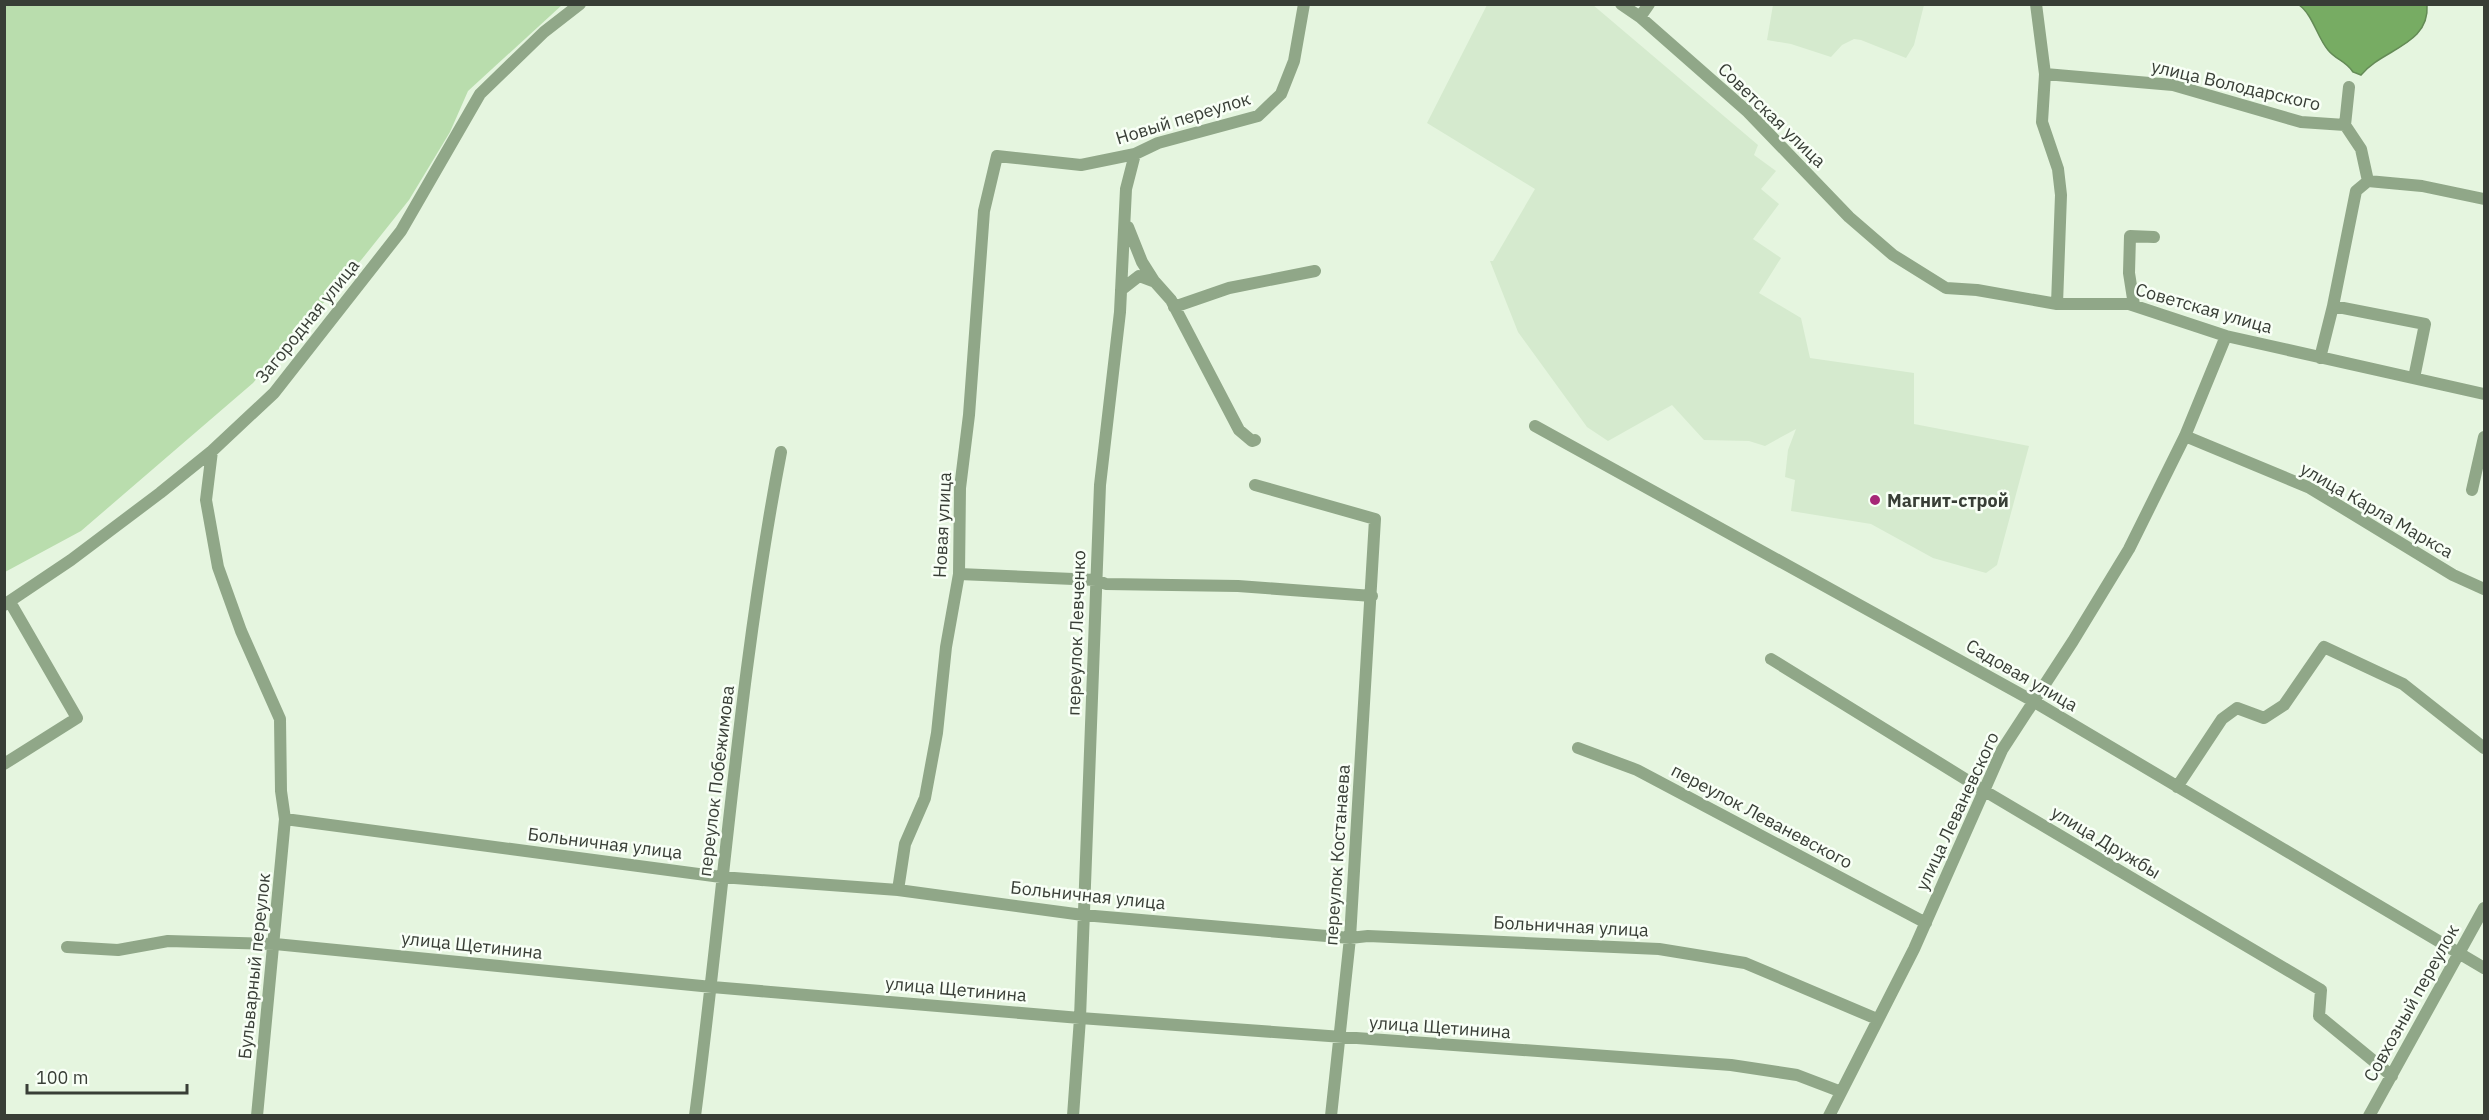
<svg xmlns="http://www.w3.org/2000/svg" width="2489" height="1120" font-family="'IBM Plex Sans',sans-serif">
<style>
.built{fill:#d5eace}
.green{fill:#b9ddad}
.water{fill:#77ac63;stroke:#648b56;stroke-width:1.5}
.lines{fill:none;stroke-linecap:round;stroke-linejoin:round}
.minor{stroke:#90a788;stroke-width:12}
.poi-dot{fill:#a62777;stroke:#f8fff6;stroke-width:2}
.labels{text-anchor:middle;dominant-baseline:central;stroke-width:5;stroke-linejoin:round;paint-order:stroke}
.street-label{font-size:18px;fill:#383e36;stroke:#f8fff6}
.poi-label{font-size:18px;font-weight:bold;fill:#383e36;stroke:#f8fff6;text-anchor:start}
</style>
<rect width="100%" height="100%" fill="#e5f5df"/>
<path class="built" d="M 1487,5 L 1593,5 L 1758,145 L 1754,155 L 1776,171 L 1761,189 L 1779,204 L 1753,239 L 1781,258 L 1759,293 L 1801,318 L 1810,358 L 1914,373 L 1914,424 L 2029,446 L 1997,565 L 1986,573 L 1933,558 L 1871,524 L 1791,511 L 1795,480 L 1785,477 L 1788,450 L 1796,429 L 1765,446 L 1749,441 L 1704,440 L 1672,405 L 1608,441 L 1587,427 L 1518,332 L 1490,261 L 1493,261 L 1535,189 L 1427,123 Z
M 1773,5 L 1773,4 L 1924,5 L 1914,45 L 1906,58 L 1861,40 L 1854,39 L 1842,45 L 1831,57 L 1791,44 L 1767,40 Z"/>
<path class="green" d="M 5,4 L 562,5 L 468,91 L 450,132 L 409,200 L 362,259 L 253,383 L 81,531 L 5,572 Z"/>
<path class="water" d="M 2299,5 L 2427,5 C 2430,45 2382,49 2361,75 L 2353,72 C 2346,61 2336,60 2328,50 C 2317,37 2313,15 2299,5 Z"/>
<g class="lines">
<path class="minor" d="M 1621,4 L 1640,17 L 1748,112 L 1849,217 L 1893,255 L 1946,288 L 1977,290 L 2057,304 L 2129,304 L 2226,336 L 2484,394
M 2036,4 L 2045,74 L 2042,122 L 2058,169 L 2061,195 L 2057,304
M 1640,17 L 1649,4
M 2045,74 L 2173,85 L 2301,122 L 2345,125
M 2349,87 L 2345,125 L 2361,149 L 2368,181 L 2422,186 L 2484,199
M 1128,227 L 1142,262 L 1154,281
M 1121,290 L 1139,276 L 1155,282 L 1171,300 L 1239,430 L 1252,441 L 1255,440
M 2134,305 L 2129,273 L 2130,236 L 2154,237
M 2333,306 L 2425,324 L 2414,378
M 1174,307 L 1229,288 L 1315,271
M 2320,358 L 2333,306 L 2356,191 L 2368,181
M 1535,426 L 2033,701 L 2484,968
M 2185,436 L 2310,488 L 2453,575 L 2484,589
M 212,451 L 206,500 L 218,567 L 241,631 L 280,719 L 281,791 L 285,819 L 257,1116
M 1255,485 L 1375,519 L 1350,938 L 1331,1116
M 2472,490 L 2484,437
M 959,574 L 1096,580 L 1106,584 L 1238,586 L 1372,596
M 4,605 L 71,560 L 160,493 L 212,451 L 274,393 L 401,231 L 480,94 L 544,32 L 580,4
M 1771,659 L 1983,790 L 2321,990 L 2319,1016 L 2392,1076
M 1578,748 L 1637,770 L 1926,923
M 4,764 L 77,718 L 10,602
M 2177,787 L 2222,719 L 2237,708 L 2264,718 L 2284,705 L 2324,647 L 2403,684 L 2484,748
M 285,819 L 721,877 L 898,890 L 1083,915 L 1350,938 L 1368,936 L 1659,949 L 1745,963 L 1877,1019
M 898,890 L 905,844 L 925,798 L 937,733 L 946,647 L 959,574 L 960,488 L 969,415 L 984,211 L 997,156 L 1081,165 L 1135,154 L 1158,143 L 1258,116 L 1281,94 L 1294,61 L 1304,4
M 67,947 L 118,950 L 168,941 L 275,944 L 712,987 L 1080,1018 L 1731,1065 L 1797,1075 L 1839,1091
M 695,1116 C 724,894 739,671 781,452
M 1073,1116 L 1080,1018 L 1100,485 L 1120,312 L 1126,189 L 1135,154
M 1829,1116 L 1914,949 L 2002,750 L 2073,641 L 2129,549 L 2185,436 L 2226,336
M 2369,1116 L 2484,908"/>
</g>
<circle class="poi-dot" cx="1875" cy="500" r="6"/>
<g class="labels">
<g class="street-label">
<text transform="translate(2236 85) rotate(13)">улица Володарского</text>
<text transform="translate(1772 115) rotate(44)">Советская улица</text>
<text transform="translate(1183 118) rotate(-17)">Новый переулок</text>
<text transform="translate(2204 308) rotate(16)">Советская улица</text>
<text transform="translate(307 321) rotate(-51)">Загородная улица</text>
<text transform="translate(2377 510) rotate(30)">улица Карла Маркса</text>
<text transform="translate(942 525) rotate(-87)">Новая улица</text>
<text transform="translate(1076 633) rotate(-88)">переулок Левченко</text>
<text transform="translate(2022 675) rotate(30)">Садовая улица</text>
<text transform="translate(716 781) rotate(-83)">переулок Побежимова</text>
<text transform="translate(1957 811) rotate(-65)">улица Леваневского</text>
<text transform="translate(1762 816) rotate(28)">переулок Леваневского</text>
<text transform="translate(2106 842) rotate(31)">улица Дружбы</text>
<text transform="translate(605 843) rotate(7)">Больничная улица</text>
<text transform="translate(1337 855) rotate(-86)">переулок Костанаева</text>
<text transform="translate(1088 895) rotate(6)">Больничная улица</text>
<text transform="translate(1571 926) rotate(3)">Больничная улица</text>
<text transform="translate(472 945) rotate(6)">улица Щетинина</text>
<text transform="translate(254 966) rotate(-84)">Бульварный переулок</text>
<text transform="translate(956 989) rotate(5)">улица Щетинина</text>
<text transform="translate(2411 1003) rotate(-61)">Совхозный переулок</text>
<text transform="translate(1440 1027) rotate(4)">улица Щетинина</text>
</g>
<g class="poi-label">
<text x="1887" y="500">Магнит-строй</text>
</g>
</g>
<rect width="2489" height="1120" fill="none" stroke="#383e36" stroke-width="12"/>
<path d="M27 1084v9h160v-9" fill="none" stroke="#383e36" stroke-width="3"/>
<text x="36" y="1084" font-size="18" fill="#383e36" stroke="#f8fff6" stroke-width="4.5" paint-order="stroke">100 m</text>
</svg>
